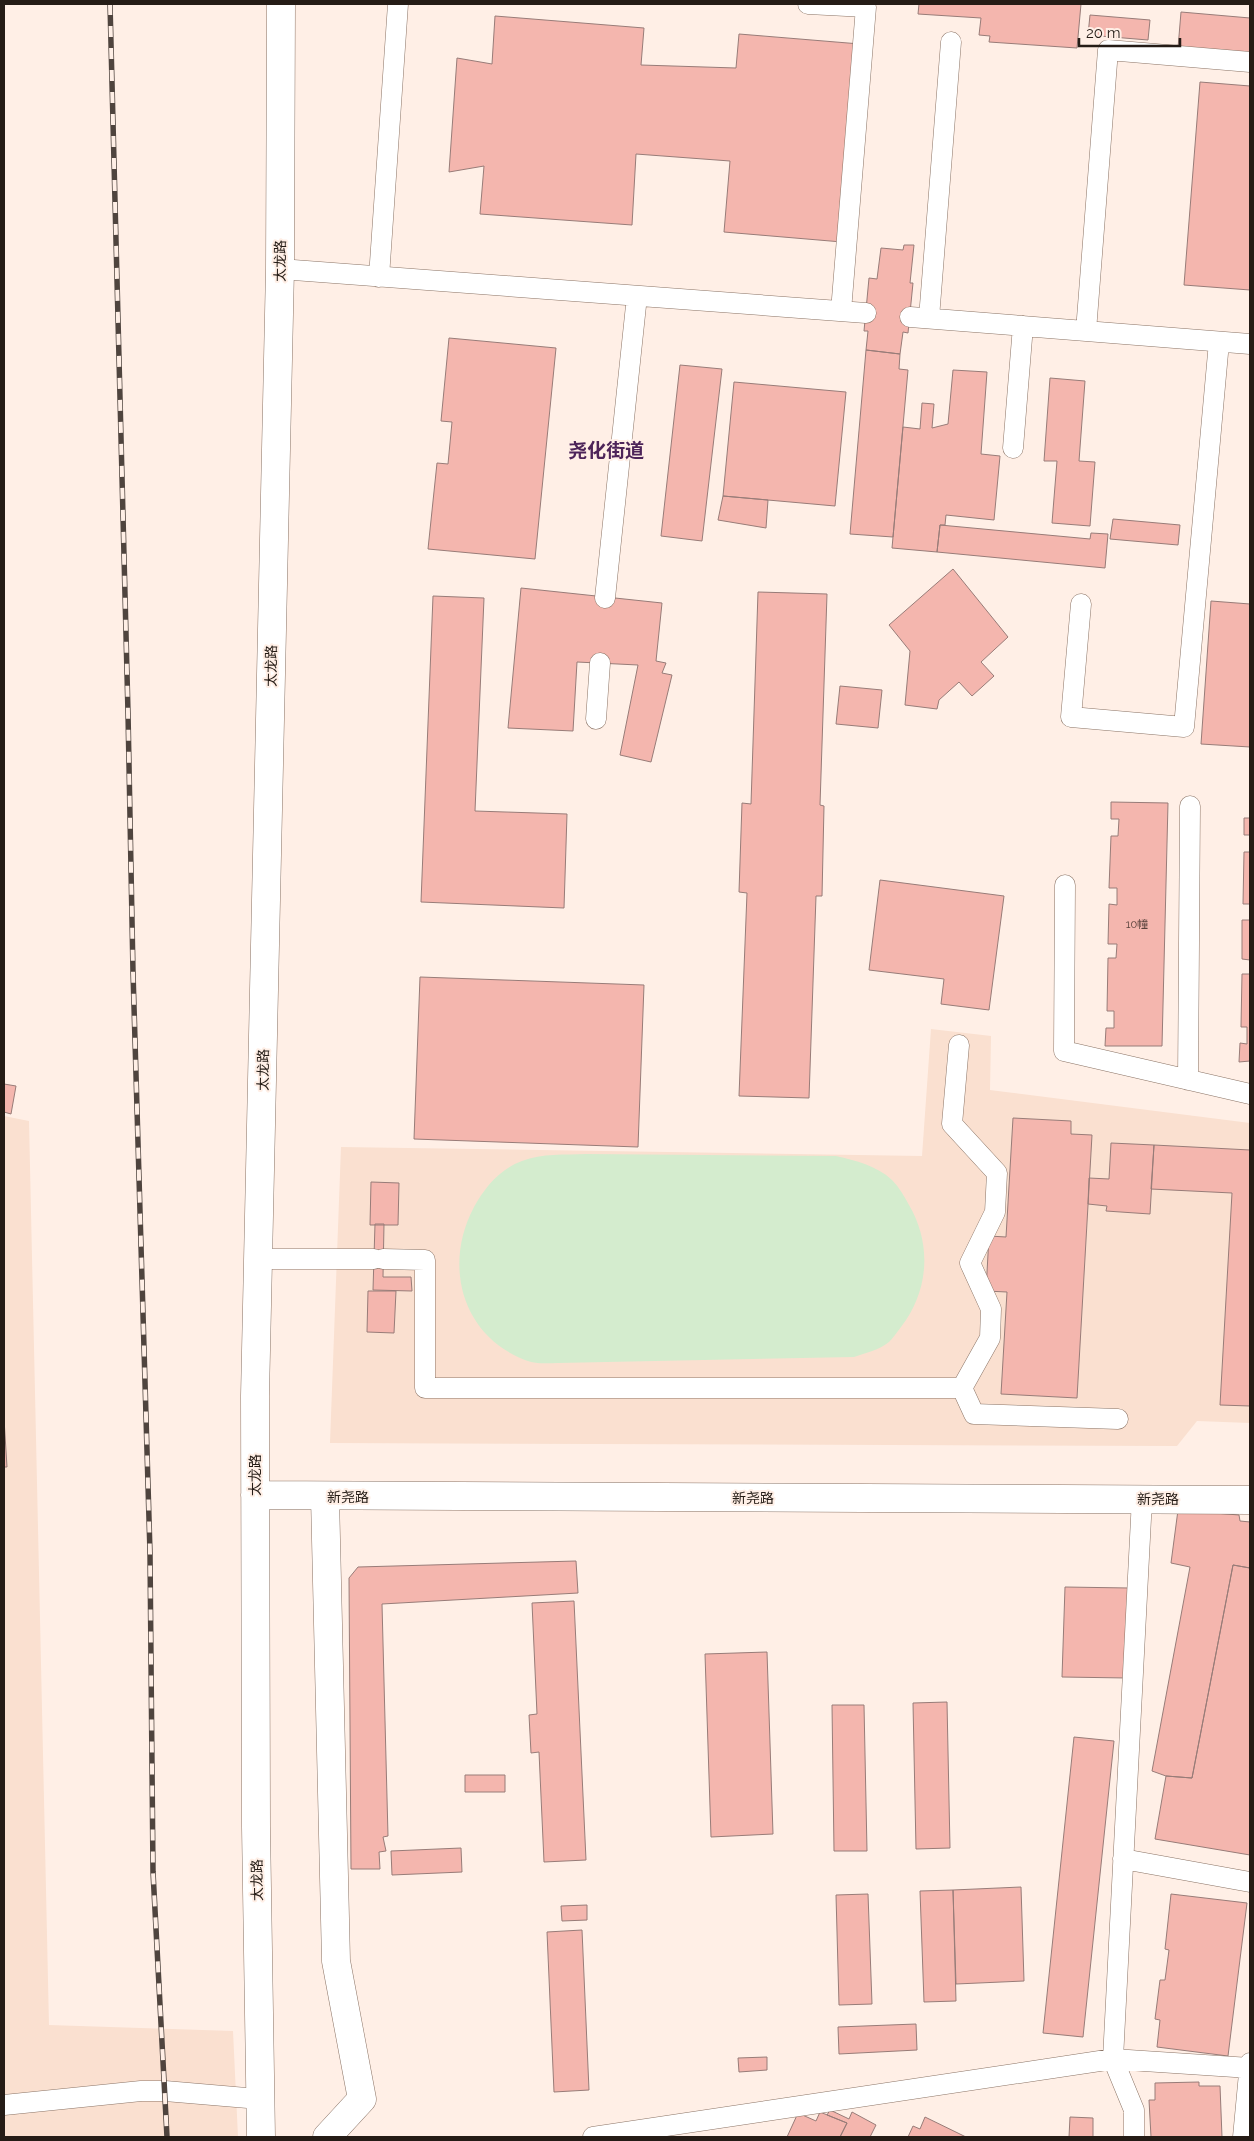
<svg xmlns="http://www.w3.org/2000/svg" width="1254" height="2141" font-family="Raleway,'Noto Sans SC',sans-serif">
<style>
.built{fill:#fae0d0}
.green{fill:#d4ecce}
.building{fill:#f4b6ae;stroke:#987c78}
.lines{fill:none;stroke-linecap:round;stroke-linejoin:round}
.lane-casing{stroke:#8b7466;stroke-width:21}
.street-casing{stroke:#8b7466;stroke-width:29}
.secondary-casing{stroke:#8b7466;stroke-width:29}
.lane{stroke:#fff;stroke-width:20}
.street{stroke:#fff;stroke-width:28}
.secondary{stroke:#fff;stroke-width:28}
.rail-casing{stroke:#4f443e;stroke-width:5.5}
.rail{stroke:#ffefe6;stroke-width:4;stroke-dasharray:11;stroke-linecap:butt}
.labels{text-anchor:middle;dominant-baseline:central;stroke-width:4;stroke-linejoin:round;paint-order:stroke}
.number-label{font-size:11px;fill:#59423c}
.street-label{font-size:14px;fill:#251c16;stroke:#ffefe6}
.district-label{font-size:19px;font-weight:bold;fill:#4d2459;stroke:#ffefe6}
</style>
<rect width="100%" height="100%" fill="#ffefe6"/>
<path class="built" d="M 931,1029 L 991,1036 L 990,1090 L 1250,1123 L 1250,1423 L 1197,1421 L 1177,1446 L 330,1443 L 341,1147 L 922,1156 Z
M 4,1116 L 29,1121 L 49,2025 L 233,2031 L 238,2137 L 4,2137 Z"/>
<path class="green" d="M 586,1154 L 836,1156 C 856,1161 876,1165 892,1180 C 899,1187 904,1196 909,1205 C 932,1244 929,1291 901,1327 C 897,1332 893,1338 889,1342 C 879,1350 866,1353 854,1357 L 558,1363 C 549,1363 539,1364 531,1362 C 463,1340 442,1267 474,1207 C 485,1187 500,1169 522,1161 C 542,1153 565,1155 586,1154 Z"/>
<path class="building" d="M 919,4 L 1081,4 L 1077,48 L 989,42 L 990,36 L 979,35 L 981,18 L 918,14 Z
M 1181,12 L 1250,18 L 1250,54 L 1178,48 Z
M 1090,15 L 1150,20 L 1148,40 L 1088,35 Z
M 495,16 L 644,28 L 641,65 L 736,68 L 739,34 L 860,44 L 842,242 L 724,232 L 730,161 L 636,154 L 632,225 L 480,214 L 484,166 L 449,172 L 457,58 L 492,64 Z
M 1200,82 L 1250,86 L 1250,290 L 1184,285 Z
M 904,245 L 914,245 L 910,283 L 913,283 L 908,333 L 903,332 L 900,354 L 866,350 L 868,331 L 864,331 L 869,278 L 877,279 L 881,248 L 903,250 Z
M 449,338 L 556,348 L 535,559 L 428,549 L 437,463 L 448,464 L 452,422 L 441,421 Z
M 866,350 L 900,354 L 899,369 L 908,370 L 893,537 L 850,534 Z
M 680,365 L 722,369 L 702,541 L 661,536 Z
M 953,370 L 987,372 L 981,454 L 1000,456 L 994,520 L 946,515 L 945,525 L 940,525 L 937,552 L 892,548 L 903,427 L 920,429 L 922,403 L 934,404 L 932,428 L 948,424 Z
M 1050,378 L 1085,381 L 1079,461 L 1095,462 L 1090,526 L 1052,523 L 1057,461 L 1044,461 Z
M 734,382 L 846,392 L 835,506 L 723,496 Z
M 723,496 L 768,500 L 766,528 L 718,520 Z
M 1113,519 L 1180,525 L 1178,545 L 1110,539 Z
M 940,525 L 1090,539 L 1091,533 L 1108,534 L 1105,568 L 937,552 Z
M 953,569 L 1008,637 L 981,662 L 994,676 L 972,696 L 959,682 L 939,700 L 937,709 L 905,705 L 910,651 L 889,625 Z
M 521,588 L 662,603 L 656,661 L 666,663 L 662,673 L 672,675 L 651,762 L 620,755 L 638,665 L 577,662 L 573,731 L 508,728 Z
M 758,592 L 827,594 L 820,805 L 824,806 L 822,896 L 816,896 L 809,1098 L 739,1096 L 747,893 L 739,892 L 742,803 L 751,804 Z
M 433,596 L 484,598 L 475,811 L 567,814 L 564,908 L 421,902 Z
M 1211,601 L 1250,604 L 1250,747 L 1201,744 Z
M 840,686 L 882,690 L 878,728 L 836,724 Z
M 1111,802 L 1168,803 L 1162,1046 L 1105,1046 L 1106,1028 L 1114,1028 L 1114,1011 L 1107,1011 L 1108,958 L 1116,958 L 1117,944 L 1108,944 L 1109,904 L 1117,905 L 1117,888 L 1109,888 L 1111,836 L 1118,836 L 1119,819 L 1111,819 Z
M 1244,818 L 1250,818 L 1250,835 L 1244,835 Z
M 1244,852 L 1250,852 L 1250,904 L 1243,904 Z
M 880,880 L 1004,896 L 989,1010 L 941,1004 L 944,979 L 869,970 Z
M 1242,920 L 1250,920 L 1250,1061 L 1239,1062 L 1240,1043 L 1247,1044 L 1247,1027 L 1241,1027 L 1242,974 L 1250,974 L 1250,960 L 1242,959 Z
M 420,977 L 644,985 L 638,1147 L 414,1139 Z
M 4,1084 L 16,1086 L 11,1114 L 4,1112 Z
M 1013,1118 L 1071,1121 L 1071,1134 L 1092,1135 L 1077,1398 L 1001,1394 L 1007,1292 L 986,1291 L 989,1236 L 1006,1237 Z
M 1111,1143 L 1154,1145 L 1150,1214 L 1106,1211 L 1107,1206 L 1088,1204 L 1089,1178 L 1109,1179 Z
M 1154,1145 L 1250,1150 L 1250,1406 L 1220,1405 L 1232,1193 L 1151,1189 Z
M 371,1182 L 399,1183 L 398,1225 L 370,1225 Z
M 375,1224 L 384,1224 L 383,1277 L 411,1277 L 412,1291 L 373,1290 Z
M 368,1291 L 396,1291 L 394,1333 L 367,1332 Z
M 4,1419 L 7,1467 L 4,1467 Z
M 1178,1510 L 1239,1515 L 1240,1521 L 1250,1522 L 1250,1568 L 1233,1565 L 1192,1778 L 1166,1776 L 1152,1771 L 1190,1567 L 1171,1563 Z
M 576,1561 L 578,1593 L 382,1604 L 388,1836 L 383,1837 L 386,1851 L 379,1852 L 380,1869 L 351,1869 L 349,1578 L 358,1567 Z
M 1233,1565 L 1250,1568 L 1250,1855 L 1155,1839 L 1166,1776 L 1192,1778 Z
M 1065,1587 L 1129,1588 L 1127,1678 L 1062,1677 Z
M 574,1601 L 586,1860 L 544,1862 L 539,1752 L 531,1753 L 529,1715 L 537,1714 L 532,1603 Z
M 767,1652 L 773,1834 L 711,1837 L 705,1654 Z
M 947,1702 L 950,1848 L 916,1849 L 913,1703 Z
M 832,1705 L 864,1705 L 867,1851 L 834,1851 Z
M 1074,1737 L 1114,1741 L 1083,2037 L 1043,2033 Z
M 465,1775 L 505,1775 L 505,1792 L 465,1792 Z
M 461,1848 L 462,1872 L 392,1875 L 391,1851 Z
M 1021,1887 L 1024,1981 L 956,1984 L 953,1890 Z
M 953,1890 L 956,2001 L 924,2002 L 920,1891 Z
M 868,1894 L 872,2004 L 839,2005 L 836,1895 Z
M 1171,1894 L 1247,1903 L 1228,2056 L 1157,2047 L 1160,2020 L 1155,2019 L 1160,1980 L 1165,1980 L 1169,1950 L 1165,1949 Z
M 587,1905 L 587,1920 L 562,1921 L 561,1906 Z
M 582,1930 L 589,2090 L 554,2092 L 547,1932 Z
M 916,2024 L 917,2050 L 839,2054 L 838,2027 Z
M 767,2057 L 767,2070 L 739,2072 L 738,2058 Z
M 1199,2082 L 1199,2086 L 1220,2086 L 1222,2137 L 1151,2137 L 1149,2100 L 1155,2100 L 1155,2083 Z
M 830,2110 L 849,2119 L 852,2112 L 876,2125 L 870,2137 L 840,2137 L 847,2123 L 827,2115 Z
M 820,2112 L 847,2123 L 840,2137 L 787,2137 L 798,2113 L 816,2121 Z
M 925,2117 L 966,2137 L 908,2137 L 913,2126 L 920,2129 Z
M 1070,2117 L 1093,2118 L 1093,2137 L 1069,2137 Z"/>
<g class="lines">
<defs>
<path id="lane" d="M 808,4 L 866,7 L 841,311
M 280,269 L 866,313
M 379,277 L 398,4
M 910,317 L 1250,344
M 929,318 L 951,42
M 1086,331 L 1108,50 L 1250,62
M 1013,448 L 1023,326
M 605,598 L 637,296
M 1081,604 L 1071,717 L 1184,727 L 1219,342
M 596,719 L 600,663
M 1065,885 L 1064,1051 L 1250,1094
M 1188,1080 L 1190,806
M 259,1259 L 374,1259
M 383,1259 L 425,1260 L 425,1388 L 962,1388 L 990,1338 L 991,1309 L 970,1263 L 995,1212 L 997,1173 L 952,1124 L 959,1045
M 962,1388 L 974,1414 L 1118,1419
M 1123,1859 L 1250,1882
M 4,2105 L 141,2091 L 165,2091 L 260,2099
M 593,2137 L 1113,2059 L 1142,1499
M 1134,2137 L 1134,2110 L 1113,2059 L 1250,2068
M 1243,2137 L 1250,2063"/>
<path id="street" d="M 325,1497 L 336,1961 L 362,2099 L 327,2137"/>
<path id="secondary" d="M 255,1495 L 1250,1500
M 261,2137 L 256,1827 L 255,1396 L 280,269 L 281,4"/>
</defs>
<use href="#lane" class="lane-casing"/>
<use href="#street" class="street-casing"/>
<use href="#secondary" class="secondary-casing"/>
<use href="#lane" class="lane"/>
<use href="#street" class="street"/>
<use href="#secondary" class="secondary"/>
<defs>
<path id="rail" d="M 110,4 L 128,713 L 133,972 L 150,1553 L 153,1872 L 167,2137"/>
</defs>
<use href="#rail" class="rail-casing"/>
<use href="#rail" class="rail"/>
</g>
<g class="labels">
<g class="number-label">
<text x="1137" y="924">10幢</text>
</g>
<g class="street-label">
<text transform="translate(280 261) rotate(-89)">太龙路</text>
<text transform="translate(271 666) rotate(-89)">太龙路</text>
<text transform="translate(263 1070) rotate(-89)">太龙路</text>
<text transform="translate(255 1475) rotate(-90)">太龙路</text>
<text x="348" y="1497">新尧路</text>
<text x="753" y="1498">新尧路</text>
<text x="1158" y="1499">新尧路</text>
<text transform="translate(257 1880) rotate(-91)">太龙路</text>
</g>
<g class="district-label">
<text x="606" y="450">尧化街道</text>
</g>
</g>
<rect width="1254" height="2141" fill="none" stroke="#251c16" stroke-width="10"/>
<path d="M1079 38v8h101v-8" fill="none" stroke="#251c16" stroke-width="2.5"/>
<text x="1086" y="38" font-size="15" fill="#251c16" stroke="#ffefe6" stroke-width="4" paint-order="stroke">20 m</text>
</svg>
